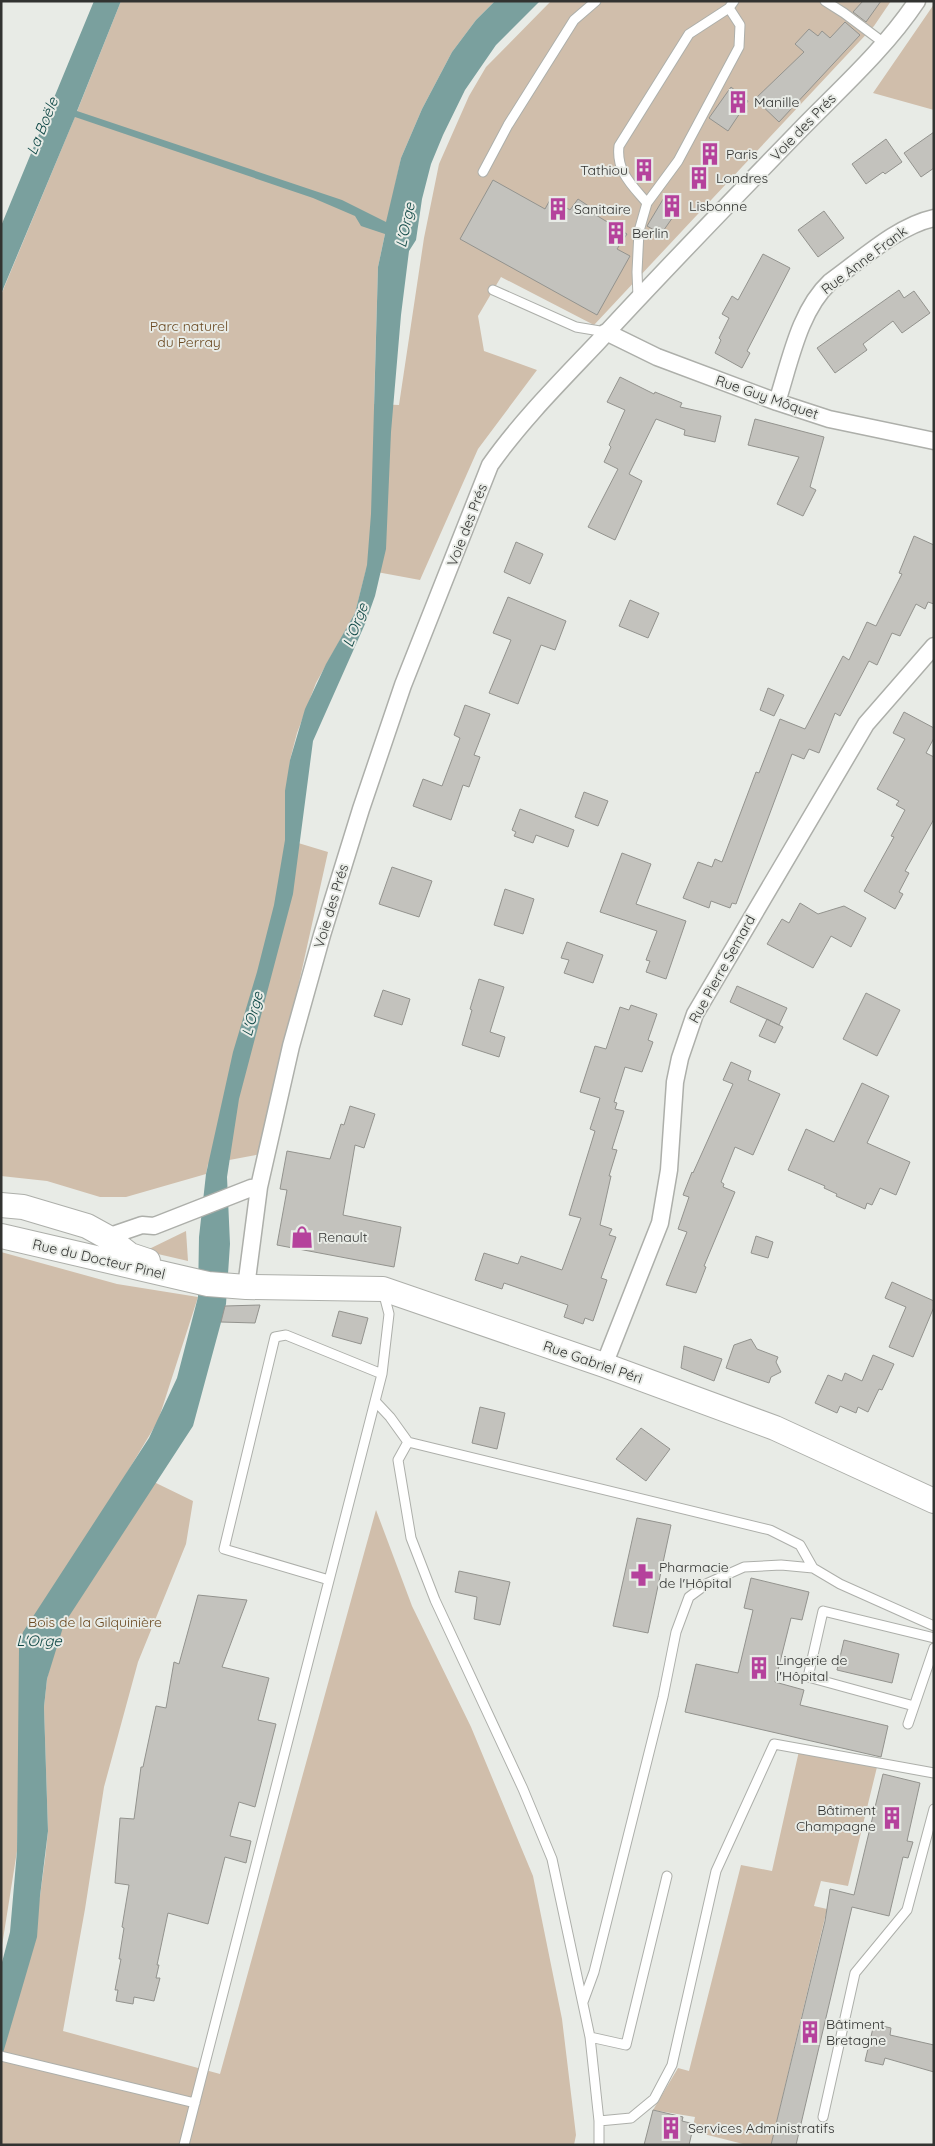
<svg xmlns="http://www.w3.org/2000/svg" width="935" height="2146" font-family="Quicksand,sans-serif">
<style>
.green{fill:#d0beab}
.water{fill:#7aa09e}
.building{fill:#c3c2bd;stroke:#93938e}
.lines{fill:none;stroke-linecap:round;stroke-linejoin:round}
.lane-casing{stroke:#adafaa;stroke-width:11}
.street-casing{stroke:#adafaa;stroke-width:19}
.secondary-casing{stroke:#adafaa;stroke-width:26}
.lane{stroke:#fff;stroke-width:9}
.street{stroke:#fff;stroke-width:16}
.secondary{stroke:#fff;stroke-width:24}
.labels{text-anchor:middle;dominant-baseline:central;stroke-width:4;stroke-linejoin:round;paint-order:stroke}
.poi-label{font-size:14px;fill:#323331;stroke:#e8ebe6;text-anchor:start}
.street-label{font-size:14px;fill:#323331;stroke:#e8ebe6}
.park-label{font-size:14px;fill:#6a4921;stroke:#e8ebe6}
.water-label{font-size:15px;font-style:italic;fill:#0e4846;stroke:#e8ebe6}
</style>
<rect width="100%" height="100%" fill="#e8ebe6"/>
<path class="green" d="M 121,1 L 495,1 L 476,20 L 452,52 L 422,109 L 401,158 L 378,267 L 374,404 L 399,405 L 424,238 L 439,164 L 469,96 L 486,67 L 551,1 L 891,1 L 874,26 L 594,325 L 501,277 L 478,316 L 484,351 L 537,370 L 478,449 L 420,580 L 366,570 L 355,613 L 316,683 L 297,733 L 290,760 L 285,839 L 328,852 L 261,1154 L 208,1164 L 206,1174 L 126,1197 L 100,1197 L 47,1181 L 1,1176 L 1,295 L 72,124 Z
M 934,4 L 934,110 L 873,93 L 930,10 Z
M 186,1231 L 188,1261 L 145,1251 Z
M 1,1252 L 117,1284 L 198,1297 L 158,1421 L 125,1476 L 156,1483 L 193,1501 L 186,1544 L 138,1662 L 104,1787 L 85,1909 L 63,2031 L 220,2074 L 376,1510 L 412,1606 L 471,1727 L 533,1876 L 562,2019 L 576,2135 L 574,2145 L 1,2145 L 1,2060 L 40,1896 L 45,1859 L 48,1831 L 44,1707 L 47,1679 L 52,1658 L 27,1626 L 20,1730 L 17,1851 L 1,1952 Z
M 799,1751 L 877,1767 L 848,1886 L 821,1881 L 814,1906 L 827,1909 L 771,2145 L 747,2145 L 692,2131 L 695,2117 L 653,2110 L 678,2068 L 689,2071 L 741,1865 L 772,1871 Z"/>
<path class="water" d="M 94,1 L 121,1 L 77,111 L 342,200 L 386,222 L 401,158 L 422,109 L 452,52 L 476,20 L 495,1 L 540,1 L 496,45 L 465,90 L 443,135 L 431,164 L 422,199 L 416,240 L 409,251 L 401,315 L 391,432 L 386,549 L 375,596 L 365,624 L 313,741 L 293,894 L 239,1099 L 227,1177 L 230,1244 L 226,1304 L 193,1426 L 64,1624 L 47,1679 L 44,1707 L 48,1831 L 40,1896 L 37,1937 L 1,2060 L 1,1966 L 10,1932 L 17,1851 L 19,1648 L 23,1632 L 149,1438 L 177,1378 L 198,1297 L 199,1237 L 206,1174 L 233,1052 L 257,972 L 274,905 L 285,840 L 285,791 L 290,760 L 305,709 L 326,664 L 355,613 L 367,565 L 371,514 L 378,267 L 385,234 L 361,226 L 355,216 L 313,198 L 75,117 L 1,294 L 1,226 Z"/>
<path class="building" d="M 863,1 L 881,1 L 866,22 L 853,12 Z
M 845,22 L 860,35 L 779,122 L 755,99 L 804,52 L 795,44 L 809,29 L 818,36 L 822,31 L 830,38 Z
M 731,87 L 748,101 L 728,131 L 709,118 Z
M 934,132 L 934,168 L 921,177 L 904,153 Z
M 886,139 L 902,162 L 885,174 L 883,172 L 866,184 L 852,164 Z
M 493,180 L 545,209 L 551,198 L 570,210 L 578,199 L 593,209 L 591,212 L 627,234 L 617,249 L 630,256 L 597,315 L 460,239 Z
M 665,196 L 680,207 L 661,234 L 647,226 Z
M 824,211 L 844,238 L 818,257 L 798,230 Z
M 763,254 L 790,268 L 747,351 L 750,353 L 742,368 L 715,353 L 721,340 L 719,338 L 729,318 L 722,314 L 732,296 L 738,300 Z
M 899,290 L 904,298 L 914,291 L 930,313 L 902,333 L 893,321 L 863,344 L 867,350 L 835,373 L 817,348 Z
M 620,377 L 654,394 L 655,392 L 682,403 L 680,407 L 721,416 L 715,442 L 684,435 L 685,430 L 656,419 L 629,474 L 642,481 L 615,540 L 588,527 L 618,469 L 604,462 L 611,447 L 609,445 L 625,410 L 607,402 Z
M 755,419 L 824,437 L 810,487 L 816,490 L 803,516 L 777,504 L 799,457 L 748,445 Z
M 914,536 L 934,545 L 934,604 L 928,602 L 925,609 L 916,604 L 900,636 L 892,633 L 877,665 L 869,661 L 840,716 L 835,713 L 819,753 L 809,749 L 804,759 L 792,754 L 736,904 L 732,903 L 730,908 L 711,901 L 709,908 L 683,898 L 698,862 L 712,867 L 715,859 L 722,862 L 756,772 L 759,773 L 780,719 L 805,729 L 843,656 L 849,660 L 867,622 L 876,626 L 902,574 L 899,573 Z
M 516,542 L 543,554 L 530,584 L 504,572 Z
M 508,597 L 566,621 L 555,650 L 541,645 L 518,704 L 489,693 L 511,640 L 493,633 Z
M 630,600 L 659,613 L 648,638 L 619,626 Z
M 768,688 L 784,695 L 774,716 L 760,710 Z
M 465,705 L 490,714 L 474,755 L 480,757 L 469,787 L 463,785 L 451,820 L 413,806 L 423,779 L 442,786 L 460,738 L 454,735 Z
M 904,712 L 934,728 L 934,738 L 926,753 L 934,757 L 934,819 L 905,871 L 909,873 L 899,892 L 903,894 L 895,909 L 864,891 L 894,837 L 891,836 L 905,810 L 896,805 L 899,801 L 877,789 L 905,739 L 893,733 Z
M 584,792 L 608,801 L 598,826 L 575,817 Z
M 520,809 L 574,830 L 568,847 L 536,835 L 533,843 L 514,836 L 516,832 L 512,830 Z
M 622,853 L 651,864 L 636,904 L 686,921 L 666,979 L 646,972 L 650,961 L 646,960 L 657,931 L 600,912 Z
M 392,867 L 432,881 L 419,917 L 379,904 Z
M 505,889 L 534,899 L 523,934 L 494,925 Z
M 800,903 L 818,914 L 844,906 L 866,918 L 851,947 L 831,936 L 813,968 L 767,944 L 782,919 L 789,923 Z
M 567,942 L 603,955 L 593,983 L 564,973 L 569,960 L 561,958 Z
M 479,979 L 504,987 L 490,1032 L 505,1037 L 499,1057 L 462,1045 L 472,1010 L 470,1009 Z
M 737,986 L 787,1008 L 779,1025 L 730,1002 Z
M 383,990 L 410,999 L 402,1025 L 374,1016 Z
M 866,993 L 900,1010 L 877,1056 L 843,1039 Z
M 631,1005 L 657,1014 L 648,1040 L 653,1042 L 642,1072 L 625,1067 L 614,1102 L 617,1103 L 615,1109 L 624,1111 L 612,1149 L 617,1150 L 609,1176 L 611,1176 L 600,1225 L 612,1229 L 609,1235 L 616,1237 L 601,1278 L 607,1280 L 593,1321 L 585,1318 L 583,1324 L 564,1317 L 568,1305 L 504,1283 L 502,1289 L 475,1280 L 484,1253 L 518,1264 L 521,1256 L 562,1270 L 581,1218 L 569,1215 L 595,1131 L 590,1129 L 600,1098 L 580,1092 L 595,1046 L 606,1049 L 620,1007 L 629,1010 Z
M 767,1019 L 783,1027 L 775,1043 L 759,1036 Z
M 731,1062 L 751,1071 L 748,1080 L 780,1094 L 753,1155 L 735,1147 L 721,1182 L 724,1184 L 723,1187 L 735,1192 L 704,1266 L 706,1267 L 696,1293 L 666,1285 L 687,1232 L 678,1229 L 689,1197 L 683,1195 L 692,1172 L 693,1173 L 733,1084 L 723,1080 Z
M 862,1083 L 889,1096 L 867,1143 L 910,1162 L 896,1195 L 880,1188 L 872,1205 L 867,1203 L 865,1209 L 836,1196 L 837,1194 L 824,1188 L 825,1186 L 788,1170 L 806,1129 L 834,1142 Z
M 350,1106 L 375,1114 L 364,1148 L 355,1145 L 343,1215 L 401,1227 L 394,1267 L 277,1245 L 287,1190 L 280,1189 L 287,1151 L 330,1159 L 341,1124 L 344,1125 Z
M 756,1236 L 773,1242 L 768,1258 L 751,1253 Z
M 892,1282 L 934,1301 L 934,1307 L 913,1357 L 889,1347 L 906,1307 L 885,1298 Z
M 260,1305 L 255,1323 L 221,1322 L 225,1306 Z
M 339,1311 L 368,1318 L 361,1344 L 332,1336 Z
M 751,1339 L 757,1349 L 778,1357 L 776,1362 L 781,1372 L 771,1377 L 769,1383 L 726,1368 L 734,1345 Z
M 684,1346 L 722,1359 L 714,1381 L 681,1368 Z
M 873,1355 L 894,1364 L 882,1390 L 879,1389 L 868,1412 L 858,1407 L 856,1413 L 840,1406 L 837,1413 L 815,1403 L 828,1375 L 842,1381 L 845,1373 L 862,1381 Z
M 480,1407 L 505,1413 L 497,1449 L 472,1443 Z
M 641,1428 L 670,1449 L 646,1481 L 616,1459 Z
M 637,1518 L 671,1525 L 648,1633 L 613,1626 Z
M 459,1571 L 510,1582 L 500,1625 L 474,1619 L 477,1597 L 455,1592 Z
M 751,1578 L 809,1592 L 802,1620 L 791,1618 L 775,1682 L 804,1690 L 800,1705 L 888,1726 L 881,1757 L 685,1712 L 696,1664 L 738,1673 L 753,1610 L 744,1608 Z
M 198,1595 L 247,1600 L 222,1667 L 269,1678 L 258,1720 L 276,1724 L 255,1807 L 239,1802 L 230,1836 L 251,1841 L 246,1863 L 225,1857 L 208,1924 L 168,1913 L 157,1965 L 159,1965 L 156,1978 L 160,1978 L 154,2001 L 134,1997 L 133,2004 L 116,2001 L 118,1990 L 115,1990 L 121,1959 L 119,1959 L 124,1928 L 122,1927 L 129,1885 L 115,1883 L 120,1818 L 134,1819 L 141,1767 L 143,1767 L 156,1706 L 166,1708 L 174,1662 L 179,1664 Z
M 844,1640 L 899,1654 L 892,1683 L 837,1670 Z
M 883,1774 L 920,1783 L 907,1841 L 913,1842 L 908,1858 L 903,1857 L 889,1916 L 852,1907 L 796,2145 L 771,2145 L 825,1921 L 830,1889 L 854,1895 Z
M 874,2024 L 891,2028 L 890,2035 L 934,2045 L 934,2072 L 885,2058 L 883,2065 L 865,2061 Z
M 653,2110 L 683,2117 L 682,2121 L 694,2124 L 689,2145 L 644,2145 Z"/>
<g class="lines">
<defs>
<path id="lane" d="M 825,1 L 844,13 L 884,43
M 483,172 L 508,125 L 574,20 L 596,1
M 647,203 C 631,184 616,171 619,146 L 689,34 L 729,8
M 493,290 L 576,327 L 606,332
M 638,297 L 637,272 L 639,231 L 647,203 L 678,161 L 739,47 L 740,25 L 729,8 L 734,1
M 375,1401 L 390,1417 L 408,1442
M 329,1580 L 224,1549 L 275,1337 L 286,1335 L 382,1374
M 914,1706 L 808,1677 L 823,1611 L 934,1638
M 908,1724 L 934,1648
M 583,2002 L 594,1972 L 663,1697 L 676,1632 L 689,1597 L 708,1583 L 744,1567 L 781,1565 L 813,1568
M 590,2037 L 626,2045 L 667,1876
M 1,2056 L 195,2103
M 823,2117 L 855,1973 L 907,1910 L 934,1809
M 599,2121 L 631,2118 L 654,2099 L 672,2065 L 716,1871 L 774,1744 L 934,1773
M 184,2145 L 382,1374 L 389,1314 L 383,1291
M 599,2145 L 599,2121 L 590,2037 L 552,1859 L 523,1789 L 435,1600 L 411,1538 L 398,1460 L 408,1442 L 770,1530 L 800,1545 L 813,1568 L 840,1584 L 934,1626"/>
<path id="street" d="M 606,332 L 657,357 L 777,402 L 829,419 L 934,441
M 777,402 C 790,362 799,311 830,282 C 861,260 897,226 934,218
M 107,1237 L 142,1225 L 154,1226 L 251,1188 L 259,1187
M 246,1287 L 259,1187 L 291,1046 L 322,935 L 361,809 L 403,685 L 490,465 C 521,421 560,382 597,343 C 663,271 732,200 800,130 C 840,89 885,49 917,1
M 604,1365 L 660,1223 L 669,1170 L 675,1082 L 680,1058 L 695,1014 L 866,724 L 934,646"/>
<path id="secondary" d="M 1,1205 L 23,1207 L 87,1226 L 107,1237 L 130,1255 L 148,1261
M 1,1236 L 208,1284 L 246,1287 L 383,1289 L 604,1365 L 775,1428 L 934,1501"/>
</defs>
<use href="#lane" class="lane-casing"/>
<use href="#street" class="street-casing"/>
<use href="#secondary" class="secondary-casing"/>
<use href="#lane" class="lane"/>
<use href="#street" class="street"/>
<use href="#secondary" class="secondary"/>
</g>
<defs>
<symbol id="building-bare" viewBox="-9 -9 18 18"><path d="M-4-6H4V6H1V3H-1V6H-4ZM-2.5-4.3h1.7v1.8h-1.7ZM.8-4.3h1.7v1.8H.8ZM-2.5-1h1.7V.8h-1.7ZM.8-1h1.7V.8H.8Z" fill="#b5429c" stroke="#e8ebe6" stroke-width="2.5" paint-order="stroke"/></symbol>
<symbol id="shop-bare" viewBox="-9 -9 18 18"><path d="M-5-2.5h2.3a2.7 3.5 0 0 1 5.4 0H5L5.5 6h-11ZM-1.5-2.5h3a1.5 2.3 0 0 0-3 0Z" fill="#b5429c" stroke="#e8ebe6" stroke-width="2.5" paint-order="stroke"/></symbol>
<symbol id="pharmacy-bare" viewBox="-9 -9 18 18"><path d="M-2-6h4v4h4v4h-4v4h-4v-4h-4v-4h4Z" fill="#b5429c" stroke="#e8ebe6" stroke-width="2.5" paint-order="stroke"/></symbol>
</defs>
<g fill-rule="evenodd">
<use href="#building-bare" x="722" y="86" width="32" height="32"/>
<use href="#building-bare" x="694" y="138" width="32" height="32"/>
<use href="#building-bare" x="628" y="154" width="32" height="32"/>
<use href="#building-bare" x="683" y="162" width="32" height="32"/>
<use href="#building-bare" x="656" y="190" width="32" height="32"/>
<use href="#building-bare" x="542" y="193" width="32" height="32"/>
<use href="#building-bare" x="600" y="217" width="32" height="32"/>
<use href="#shop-bare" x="286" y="1221" width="32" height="32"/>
<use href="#pharmacy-bare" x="626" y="1559" width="32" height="32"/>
<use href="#building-bare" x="743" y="1652" width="32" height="32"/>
<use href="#building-bare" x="876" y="1802" width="32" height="32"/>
<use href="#building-bare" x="794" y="2016" width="32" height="32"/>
<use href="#building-bare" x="655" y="2112" width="32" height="32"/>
</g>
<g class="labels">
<g class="poi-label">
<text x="754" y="102">Manille</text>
<text x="726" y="154">Paris</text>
<text x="628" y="170" text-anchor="end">Tathiou</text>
<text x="716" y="178">Londres</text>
<text x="689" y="206">Lisbonne</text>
<text x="574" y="209">Sanitaire</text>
<text x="632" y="233">Berlin</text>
<text x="318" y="1237">Renault</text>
<text x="659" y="1567">Pharmacie<tspan x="659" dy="16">de l'Hôpital</tspan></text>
<text x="776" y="1660">Lingerie de<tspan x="776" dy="16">l'Hôpital</tspan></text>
<text x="876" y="1810" text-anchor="end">Bâtiment<tspan x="876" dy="16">Champagne</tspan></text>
<text x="826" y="2024">Bâtiment<tspan x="826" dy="16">Bretagne</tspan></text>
<text x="688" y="2128">Services Administratifs</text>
</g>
<g class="street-label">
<text transform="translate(803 127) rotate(-46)">Voie des Prés</text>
<text transform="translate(864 260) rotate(-37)">Rue Anne Frank</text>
<text transform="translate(767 397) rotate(19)">Rue Guy Môquet</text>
<text transform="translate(467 525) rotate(-69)">Voie des Prés</text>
<text transform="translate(331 906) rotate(-73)">Voie des Prés</text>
<text transform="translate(722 969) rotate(-61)">Rue Pierre Semard</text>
<text transform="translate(99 1259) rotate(13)">Rue du Docteur Pinel</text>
<text transform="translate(593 1362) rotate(19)">Rue Gabriel Péri</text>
</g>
<g class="park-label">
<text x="189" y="326">Parc naturel<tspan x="189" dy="16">du Perray</tspan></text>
<text x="95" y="1622">Bois de la Gilquinière</text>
</g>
<g class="water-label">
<text transform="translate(42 126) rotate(-68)">La Boële</text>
<text transform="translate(405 225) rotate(-78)">L'Orge</text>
<text transform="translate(355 625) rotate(-69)">L'Orge</text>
<text transform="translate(252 1014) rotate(-75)">L'Orge</text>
<text x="39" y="1640">L'Orge</text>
</g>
</g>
<rect width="935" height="2146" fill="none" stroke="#323331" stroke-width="5"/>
</svg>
